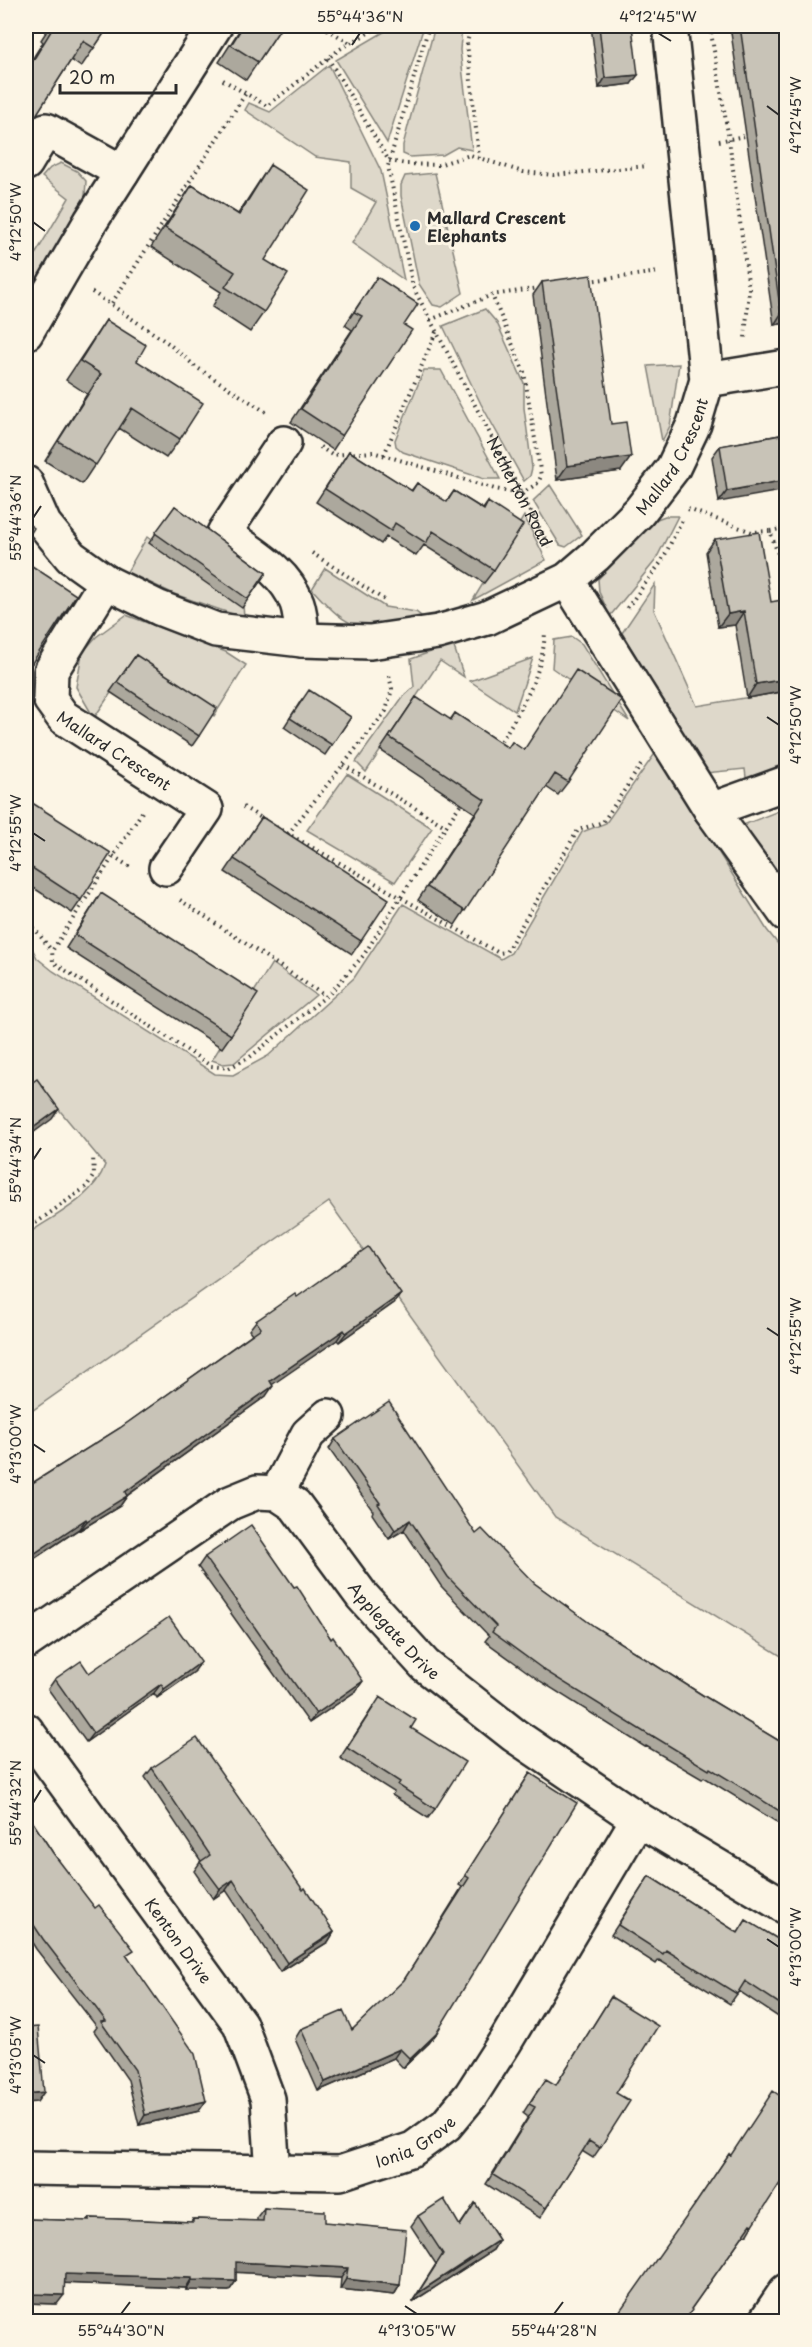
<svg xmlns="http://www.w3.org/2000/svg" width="812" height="2347" font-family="'Playpen Sans',sans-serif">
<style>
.green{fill:#ded8ca;stroke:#84827a;stroke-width:1.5}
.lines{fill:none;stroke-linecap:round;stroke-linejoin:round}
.minor-casing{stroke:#2b2b2b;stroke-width:38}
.path{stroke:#2b2b2b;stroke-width:4;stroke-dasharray:1.5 4.5;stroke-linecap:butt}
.minor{stroke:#fcf5e5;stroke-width:33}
.wall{fill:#aca89d;stroke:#2b2b2b;stroke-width:1.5}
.shaded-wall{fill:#8c8880;stroke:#2b2b2b;stroke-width:1.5}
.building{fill:#c8c3b7;stroke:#2b2b2b;stroke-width:1.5}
.ticks{fill:none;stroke:#2b2b2b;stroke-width:2}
.poi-dot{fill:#1f6fb2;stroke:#fcf5e5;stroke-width:2}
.labels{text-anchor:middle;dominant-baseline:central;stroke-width:6;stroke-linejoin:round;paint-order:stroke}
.poi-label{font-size:16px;font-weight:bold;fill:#2b2b2b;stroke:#fcf5e5;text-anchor:start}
.street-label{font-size:16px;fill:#2b2b2b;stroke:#fcf5e5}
.neatline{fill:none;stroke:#2b2b2b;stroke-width:2}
.ticks-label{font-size:15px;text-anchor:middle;fill:#2b2b2b}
</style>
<rect width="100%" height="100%" fill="#fcf5e5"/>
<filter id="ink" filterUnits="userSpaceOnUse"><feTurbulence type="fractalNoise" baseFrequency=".0167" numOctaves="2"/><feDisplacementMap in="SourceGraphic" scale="12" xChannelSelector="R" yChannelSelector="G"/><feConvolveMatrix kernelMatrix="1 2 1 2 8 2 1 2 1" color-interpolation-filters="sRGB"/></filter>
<g filter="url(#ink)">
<path class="green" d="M 394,26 L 424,26 L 387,143 L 336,60 Z
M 435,26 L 462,26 L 460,50 L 472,150 L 457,147 L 443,155 L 410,157 L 403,154 L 403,145 Z
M 329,65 L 381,171 L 404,280 L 352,243 L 376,202 L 351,188 L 351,162 L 315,157 L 245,110 L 249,103 L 270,112 Z
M 61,163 L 77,171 L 86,181 L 85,196 L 26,298 L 26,270 L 69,198 L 42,177 L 50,168 Z
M 435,173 L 463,293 L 442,307 L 433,305 L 419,284 L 401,196 L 401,185 L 405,176 Z
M 485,309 L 497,323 L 524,383 L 524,408 L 532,468 L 530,476 L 524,481 L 481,404 L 443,326 Z
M 679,364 L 670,426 L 662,441 L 648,366 Z
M 424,370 L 441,370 L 500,479 L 484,479 L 403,452 L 396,446 L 395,440 Z
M 550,485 L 582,535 L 566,547 L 560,545 L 533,501 Z
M 524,516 L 546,560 L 473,600 Z
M 665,516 L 678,516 L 655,561 L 610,616 L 599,592 L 598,579 L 657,519 Z
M 147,537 L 243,605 L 244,618 L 174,594 L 127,572 Z
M 325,568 L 385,607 L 416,612 L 421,616 C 361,632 354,636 312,589 Z
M 655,584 L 654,610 L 697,706 L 786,691 L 786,771 L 747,786 L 745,769 L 705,773 L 622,633 Z
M 126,615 L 226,652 L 246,665 L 214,716 L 131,663 L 94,718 L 76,687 L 82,653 L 96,637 Z
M 572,637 L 582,644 L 629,721 L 552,668 L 554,640 Z
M 453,644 L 464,677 L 440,661 L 366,772 L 356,762 L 402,698 L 414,687 L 411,659 Z
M 533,658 L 515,711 L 470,681 Z
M 656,752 L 767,930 L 786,954 L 786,1659 L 555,1517 L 329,1202 L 26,1415 L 26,1235 C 53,1216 94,1198 105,1165 L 41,1088 L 26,1077 L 26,936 L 37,958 L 53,971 L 215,1074 L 233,1075 L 268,1056 L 354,978 L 403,904 L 501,959 L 511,953 L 582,832 L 606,823 Z
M 347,774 L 432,828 L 395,882 L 307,830 Z
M 786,808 L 786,889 L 738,827 Z
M 272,963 L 316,995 L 234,1063 L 223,1064 L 212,1060 Z"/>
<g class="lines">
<defs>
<g id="minor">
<path d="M 26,163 L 46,130 L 122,172"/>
<path d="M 26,333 L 91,221 L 215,26"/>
<path d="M 707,380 L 786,367"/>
<path d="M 284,443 L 224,533 C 251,553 285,570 297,603 C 301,614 301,628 302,640"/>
<path id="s2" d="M 26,483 L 44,524 L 71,557 L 106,582 L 159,608 L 216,630 L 302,640 L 370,642 L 438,632 L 487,618 L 567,580 L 595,556 L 639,512 L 673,468 L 694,424 L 707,380 L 670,26"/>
<path d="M 567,580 L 711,810 L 786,914"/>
<path id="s3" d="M 106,582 L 51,671 L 50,699 L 63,717 L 206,809 L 166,868"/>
<path d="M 711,810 L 786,783"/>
<path d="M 277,1493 L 308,1434 L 328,1416"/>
<path id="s4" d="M 26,1642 L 230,1503 L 257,1492 L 277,1493 L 295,1505 L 362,1596 L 425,1665 L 514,1735 L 638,1819 L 786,1907"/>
<path id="s5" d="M 26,1730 L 240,2024 L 268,2099 L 273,2173"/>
<path id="s6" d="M 26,2168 L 340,2173 L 413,2149 L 446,2125 L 471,2095 L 505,2042 L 638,1819"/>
<path d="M 765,2322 L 786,2291"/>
</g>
</defs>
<use href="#minor" class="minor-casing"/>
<g class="path">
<path d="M 322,26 L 350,43"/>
<path id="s1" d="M 429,26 L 388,166 L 413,287 L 550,548"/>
<path d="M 471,26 L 467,43 L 479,158"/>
<path d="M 710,27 L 729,139 L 749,289 L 745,338"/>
<path d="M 328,58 L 389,161 L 406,164 L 438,165 L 470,155 L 523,172 L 553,175 L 648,166"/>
<path d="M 223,80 L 267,106 L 340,49 L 380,26"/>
<path d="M 719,141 L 750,135"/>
<path d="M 589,281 L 659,272"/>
<path d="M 92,292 L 168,343 L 196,367 L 266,412"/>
<path d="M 112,303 L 246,93"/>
<path d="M 430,320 L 492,295 L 540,288"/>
<path d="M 320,447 L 332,455 L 373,452 L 495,489 L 521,494 L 538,483 L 541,476 L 524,372 L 492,295"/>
<path d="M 384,455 L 436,332"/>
<path d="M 688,509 L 752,532 L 770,531 L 786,577"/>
<path d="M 770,531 L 786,528"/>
<path d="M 312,553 L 386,601"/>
<path d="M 627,608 L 662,561 L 682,520"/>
<path d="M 498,746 C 520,711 543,675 545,632"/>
<path d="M 343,765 L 445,826"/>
<path d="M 243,807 L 265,820"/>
<path d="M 142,812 L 52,951 L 53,962 L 211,1066 L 229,1068 L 250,1057 L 330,993 L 363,956 L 463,800"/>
<path d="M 276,827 L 499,953 L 506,952 L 578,830 L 603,822 L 641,765"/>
<path d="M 288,834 L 386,711 L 392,689 L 389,675"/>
<path d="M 113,856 L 130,867"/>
<path d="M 180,900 L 325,996"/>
<path d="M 26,918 L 52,951"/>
<path d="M 26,1230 L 86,1187 L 94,1175 L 93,1156"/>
</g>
<use href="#minor" class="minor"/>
</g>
<path class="wall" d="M 50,26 L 109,26 L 81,67 L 71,60 L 26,131 L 26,69 L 43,42 L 41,40 Z
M 242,26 L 282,26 L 246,80 L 219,62 Z
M 591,26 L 632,26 L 631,84 L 599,88 Z
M 730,26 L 780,26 L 786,323 L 774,325 Z
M 270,165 L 265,260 L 264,312 L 250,332 L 212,307 L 221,292 L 151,247 L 192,185 L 238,214 Z
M 377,277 L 404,325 L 342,436 L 333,450 L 291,422 L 352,330 L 345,325 Z
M 542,282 L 621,471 L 557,480 L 533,295 Z
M 106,320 L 137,361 L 180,439 L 166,458 L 119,428 L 82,484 L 45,461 L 87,394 L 66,380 Z
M 786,434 L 719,502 L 712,457 L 720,446 Z
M 349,451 L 411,491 L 417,483 L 446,502 L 454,491 L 483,509 L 488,502 L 494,570 L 484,583 L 424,545 L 416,556 L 386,537 L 381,544 L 316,502 Z
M 175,506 L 266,573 L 242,608 L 149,543 Z
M 715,539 L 771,602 L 786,627 L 786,691 L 747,698 L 735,625 L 718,627 L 706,552 Z
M 26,562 L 32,663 L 26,672 Z
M 136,655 L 199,736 L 192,746 L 110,692 Z
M 416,697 L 450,720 L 455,713 L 508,748 L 512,742 L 568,782 L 558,795 L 546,787 L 455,925 L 418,900 L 475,813 L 380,750 Z
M 302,699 L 351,717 L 325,755 L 284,727 Z
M 26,799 L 81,900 L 72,913 L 26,883 Z
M 262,817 L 361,941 L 352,954 L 225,872 Z
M 101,893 L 231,1035 L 222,1048 L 66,948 Z
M 297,1297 L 394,1303 L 339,1342 L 337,1340 L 272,1384 L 266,1396 L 127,1496 L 120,1506 L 80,1530 L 79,1529 L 26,1564 L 26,1487 L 120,1428 L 252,1334 L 249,1330 L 256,1321 Z
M 335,1439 L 476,1534 L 534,1583 L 595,1627 L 704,1696 L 786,1745 L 786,1828 L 704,1777 L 702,1779 L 646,1746 L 645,1747 L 540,1681 L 485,1641 L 489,1636 L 441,1586 L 404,1530 L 389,1539 L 372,1514 L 373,1511 L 329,1449 Z
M 205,1557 L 294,1587 L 331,1639 L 356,1691 L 309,1723 L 198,1567 Z
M 194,1672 L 157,1698 L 154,1693 L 86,1742 L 48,1689 L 55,1679 L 89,1673 Z
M 373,1707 L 411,1728 L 435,1809 L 428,1818 L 392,1795 L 394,1792 L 340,1758 Z
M 152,1768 L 303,1890 L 334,1932 L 328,1942 L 280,1972 L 226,1890 L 213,1899 L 194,1871 L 201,1861 L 145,1777 Z
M 530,1773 L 436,2034 L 429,2043 L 403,2068 L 394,2058 L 318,2091 L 295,2039 L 301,2029 L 352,2030 L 403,1982 L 462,1887 L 459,1885 Z
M 26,1812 L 53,1853 L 128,1958 L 199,2111 L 139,2125 L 128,2080 L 94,2031 L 97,2027 L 36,1949 L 26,1933 Z
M 649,1876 L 738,1933 L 746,1920 L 786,1944 L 786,2022 L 739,1991 L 730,2004 L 659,1960 L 656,1964 L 611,1935 Z
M 611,1997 L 616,2093 L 600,2148 L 593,2158 L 582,2151 L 540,2218 L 486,2184 L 528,2117 L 523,2113 L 539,2088 L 556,2085 Z
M 729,2154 L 753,2225 L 747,2235 L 744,2234 L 691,2309 L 689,2214 Z
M 475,2203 L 499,2240 L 493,2250 L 412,2302 L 436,2264 L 411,2226 L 418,2216 L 460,2225 Z
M 264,2208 L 325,2222 L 400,2285 L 394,2295 L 340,2289 L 341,2278 L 236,2272 L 236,2281 L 229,2291 L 186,2290 L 186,2288 L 64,2283 L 57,2304 L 26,2303 L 26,2219 L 88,2221 L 90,2218 L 191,2222 L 193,2219 L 257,2221 L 257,2217 Z"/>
<path class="shaded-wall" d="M 638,75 L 631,84 L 599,88 L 605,78 Z
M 781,314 L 786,314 L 786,323 L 774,325 Z
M 631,457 L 621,471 L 557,480 L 567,466 Z
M 786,480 L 786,490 L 719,502 L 727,491 Z
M 744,611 L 735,625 L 718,627 L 728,614 Z
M 786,679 L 786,691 L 747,698 L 756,684 Z
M 59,1109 L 52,1119 L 26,1138 L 26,1133 Z
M 401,1294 L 394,1303 L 339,1342 L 346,1333 Z
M 344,1330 L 337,1340 L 263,1391 L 270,1381 Z
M 273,1386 L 266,1396 L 122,1499 L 127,1496 L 120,1506 L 80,1530 L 87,1521 L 125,1492 Z
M 86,1519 L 79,1529 L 26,1564 L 26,1559 Z
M 410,1520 L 404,1530 L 389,1539 L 395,1530 Z
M 201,1662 L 194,1672 L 157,1698 L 164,1689 Z
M 363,1681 L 356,1691 L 309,1723 L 316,1714 Z
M 161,1684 L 154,1693 L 86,1742 L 93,1733 Z
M 233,1880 L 226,1890 L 213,1899 L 220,1889 Z
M 334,1932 L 328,1942 L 280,1972 L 287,1963 Z
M 436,2034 L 429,2043 L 403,2068 L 410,2059 Z
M 400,2049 L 394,2058 L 318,2091 L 325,2082 Z
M 44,2092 L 37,2102 L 26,2103 L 26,2094 Z
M 206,2101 L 199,2111 L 139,2125 L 145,2115 Z
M 499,2240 L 493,2250 L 412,2302 L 418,2293 Z
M 236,2262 L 348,2268 L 341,2278 L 230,2272 Z
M 65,2274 L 192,2278 L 186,2288 L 58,2283 Z
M 26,2278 L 33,2278 L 26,2288 Z
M 346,2279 L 400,2285 L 394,2295 L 340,2289 Z
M 192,2280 L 236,2281 L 229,2291 L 186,2290 Z
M 32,2294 L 64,2295 L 57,2304 L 26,2303 Z"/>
<path class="building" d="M 54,26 L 109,26 L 94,48 L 83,41 L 26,131 L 26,72 Z
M 243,26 L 282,26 L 258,62 L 231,45 Z
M 599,26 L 632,26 L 638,75 L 605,78 Z
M 740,26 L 780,26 L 786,71 L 786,314 L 781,314 Z
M 270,165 L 309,190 L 265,260 L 288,274 L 264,312 L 225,287 L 235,272 L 165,228 L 192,185 L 239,215 Z
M 591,275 L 611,424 L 626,422 L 631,457 L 567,466 L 542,282 Z
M 377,277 L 418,304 L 404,325 L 412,330 L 342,436 L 301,409 L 362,316 L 354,312 Z
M 106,320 L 146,345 L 137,361 L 203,403 L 180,439 L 132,408 L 96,465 L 58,441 L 101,374 L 80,361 Z
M 786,434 L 786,480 L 727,491 L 720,446 Z
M 349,451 L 412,491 L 417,483 L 447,502 L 454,491 L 484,510 L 488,502 L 523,525 L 494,570 L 433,531 L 426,543 L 395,523 L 391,531 L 325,489 Z
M 175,506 L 266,573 L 248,599 L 155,533 Z
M 26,522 L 34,528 L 26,541 Z
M 759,532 L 771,602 L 782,600 L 786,627 L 786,679 L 756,684 L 744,611 L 728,614 L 715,539 Z
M 26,562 L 76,595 L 32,663 L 26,659 Z
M 136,655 L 217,708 L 199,736 L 117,682 Z
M 576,670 L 622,700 L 568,782 L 555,774 L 465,911 L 427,887 L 485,800 L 389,737 L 416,697 L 451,720 L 455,713 L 508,748 L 512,742 L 524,750 Z
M 309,690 L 351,717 L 332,745 L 290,718 Z
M 26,799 L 111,853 L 81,900 L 26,864 Z
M 262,817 L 389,899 L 361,941 L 234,859 Z
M 101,893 L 258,994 L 231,1035 L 75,935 Z
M 37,1079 L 59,1109 L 26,1133 L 26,1087 Z
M 26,1148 L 29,1154 L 26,1157 Z
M 368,1247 L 401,1294 L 346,1333 L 344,1330 L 270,1381 L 273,1386 L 125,1492 L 127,1496 L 87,1521 L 86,1519 L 26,1559 L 26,1487 L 120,1428 L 261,1328 L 256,1321 L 295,1294 L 297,1297 Z
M 389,1402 L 476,1534 L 482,1529 L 534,1583 L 595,1627 L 704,1696 L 786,1745 L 786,1815 L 710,1768 L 709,1770 L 653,1736 L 652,1737 L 547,1672 L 492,1632 L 496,1626 L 448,1577 L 410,1520 L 395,1530 L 378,1504 L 380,1503 L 335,1439 Z
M 251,1525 L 294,1587 L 297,1586 L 331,1639 L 333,1637 L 363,1681 L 316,1714 L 205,1557 Z
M 169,1617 L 201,1662 L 164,1689 L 161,1684 L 93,1733 L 55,1679 L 81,1661 L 89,1673 Z
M 380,1697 L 416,1720 L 411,1728 L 465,1762 L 435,1809 L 398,1785 L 400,1782 L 347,1748 Z
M 197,1738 L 303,1890 L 305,1888 L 334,1932 L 287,1963 L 233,1880 L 220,1889 L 200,1862 L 210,1855 L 152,1768 Z
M 530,1773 L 577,1803 L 436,2034 L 410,2059 L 400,2049 L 325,2082 L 301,2029 L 343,2011 L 352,2030 L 404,1980 L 469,1878 L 465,1875 Z
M 26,1812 L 53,1853 L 95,1908 L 99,1905 L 134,1950 L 126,1955 L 195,2054 L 206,2101 L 145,2115 L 135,2070 L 101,2022 L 106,2021 L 43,1939 L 26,1913 Z
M 649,1876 L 738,1933 L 746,1920 L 786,1944 L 786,2008 L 745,1981 L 737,1994 L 666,1950 L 663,1954 L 618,1925 Z
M 611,1997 L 658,2026 L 616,2093 L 630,2101 L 600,2148 L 589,2141 L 546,2208 L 493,2175 L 535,2107 L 529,2104 L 546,2079 L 556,2085 Z
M 38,2027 L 44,2092 L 26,2094 L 26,2028 Z
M 773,2091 L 786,2100 L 786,2174 L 753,2225 L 751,2224 L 691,2309 L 692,2310 L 684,2322 L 612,2322 L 694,2206 L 729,2154 L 731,2155 Z
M 444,2199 L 460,2226 L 475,2203 L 499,2240 L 418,2293 L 443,2254 L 418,2216 Z
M 264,2208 L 325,2211 L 325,2222 L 406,2230 L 400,2285 L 346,2279 L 348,2268 L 236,2262 L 236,2281 L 192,2280 L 192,2278 L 65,2274 L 64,2295 L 32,2294 L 33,2278 L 26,2278 L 26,2219 L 90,2221 L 90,2218 L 193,2222 L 193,2219 L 263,2221 Z"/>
</g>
<path class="ticks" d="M 658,33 L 671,41M 352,45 L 360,33M 767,106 L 779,115M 33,222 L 45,231M 33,518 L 41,506M 767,717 L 779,725M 33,833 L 45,841M 33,1160 L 41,1148M 767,1328 L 779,1336M 33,1444 L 45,1452M 33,1803 L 41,1790M 767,1939 L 779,1947M 33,2055 L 45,2063M 405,2306 L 417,2314M 121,2314 L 130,2302M 554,2314 L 563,2302"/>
<circle class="poi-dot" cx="415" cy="226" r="6"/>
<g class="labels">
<g class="poi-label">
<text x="427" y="217">Mallard Crescent<tspan x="427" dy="18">Elephants</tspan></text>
</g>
<g class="street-label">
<text stroke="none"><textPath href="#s2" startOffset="778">Mallard Crescent</textPath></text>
<text stroke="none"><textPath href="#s1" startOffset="500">Netherton Road</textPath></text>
<text stroke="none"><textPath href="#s3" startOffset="216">Mallard Crescent</textPath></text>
<text stroke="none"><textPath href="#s4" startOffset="478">Applegate Drive</textPath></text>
<text stroke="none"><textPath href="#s5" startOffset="260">Kenton Drive</textPath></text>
<text stroke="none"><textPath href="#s6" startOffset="396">Ionia Grove</textPath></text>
</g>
</g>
<rect width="812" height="2347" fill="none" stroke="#fcf5e5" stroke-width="66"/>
<path d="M60 84v9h116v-9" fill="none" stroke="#2b2b2b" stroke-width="3"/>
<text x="69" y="84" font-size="18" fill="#2b2b2b" stroke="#fcf5e5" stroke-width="4.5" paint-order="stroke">20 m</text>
<rect x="33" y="33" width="746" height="2281" class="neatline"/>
<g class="ticks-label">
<text x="360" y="22">55°44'36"N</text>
<text x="658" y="22">4°12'45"W</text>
<text transform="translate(796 115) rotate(-90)" y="5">4°12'45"W</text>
<text transform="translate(16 222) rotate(-90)" y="5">4°12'50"W</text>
<text transform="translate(16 518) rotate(-90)" y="5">55°44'36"N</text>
<text transform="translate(796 725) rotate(-90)" y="5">4°12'50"W</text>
<text transform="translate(16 833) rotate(-90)" y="5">4°12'55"W</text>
<text transform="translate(16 1160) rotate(-90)" y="5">55°44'34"N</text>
<text transform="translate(796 1336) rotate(-90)" y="5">4°12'55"W</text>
<text transform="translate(16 1444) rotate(-90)" y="5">4°13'00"W</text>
<text transform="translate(16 1803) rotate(-90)" y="5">55°44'32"N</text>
<text transform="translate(796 1947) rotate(-90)" y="5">4°13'00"W</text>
<text transform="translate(16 2055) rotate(-90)" y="5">4°13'05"W</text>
<text x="121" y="2336">55°44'30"N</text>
<text x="417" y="2336">4°13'05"W</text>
<text x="554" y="2336">55°44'28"N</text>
</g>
</svg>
